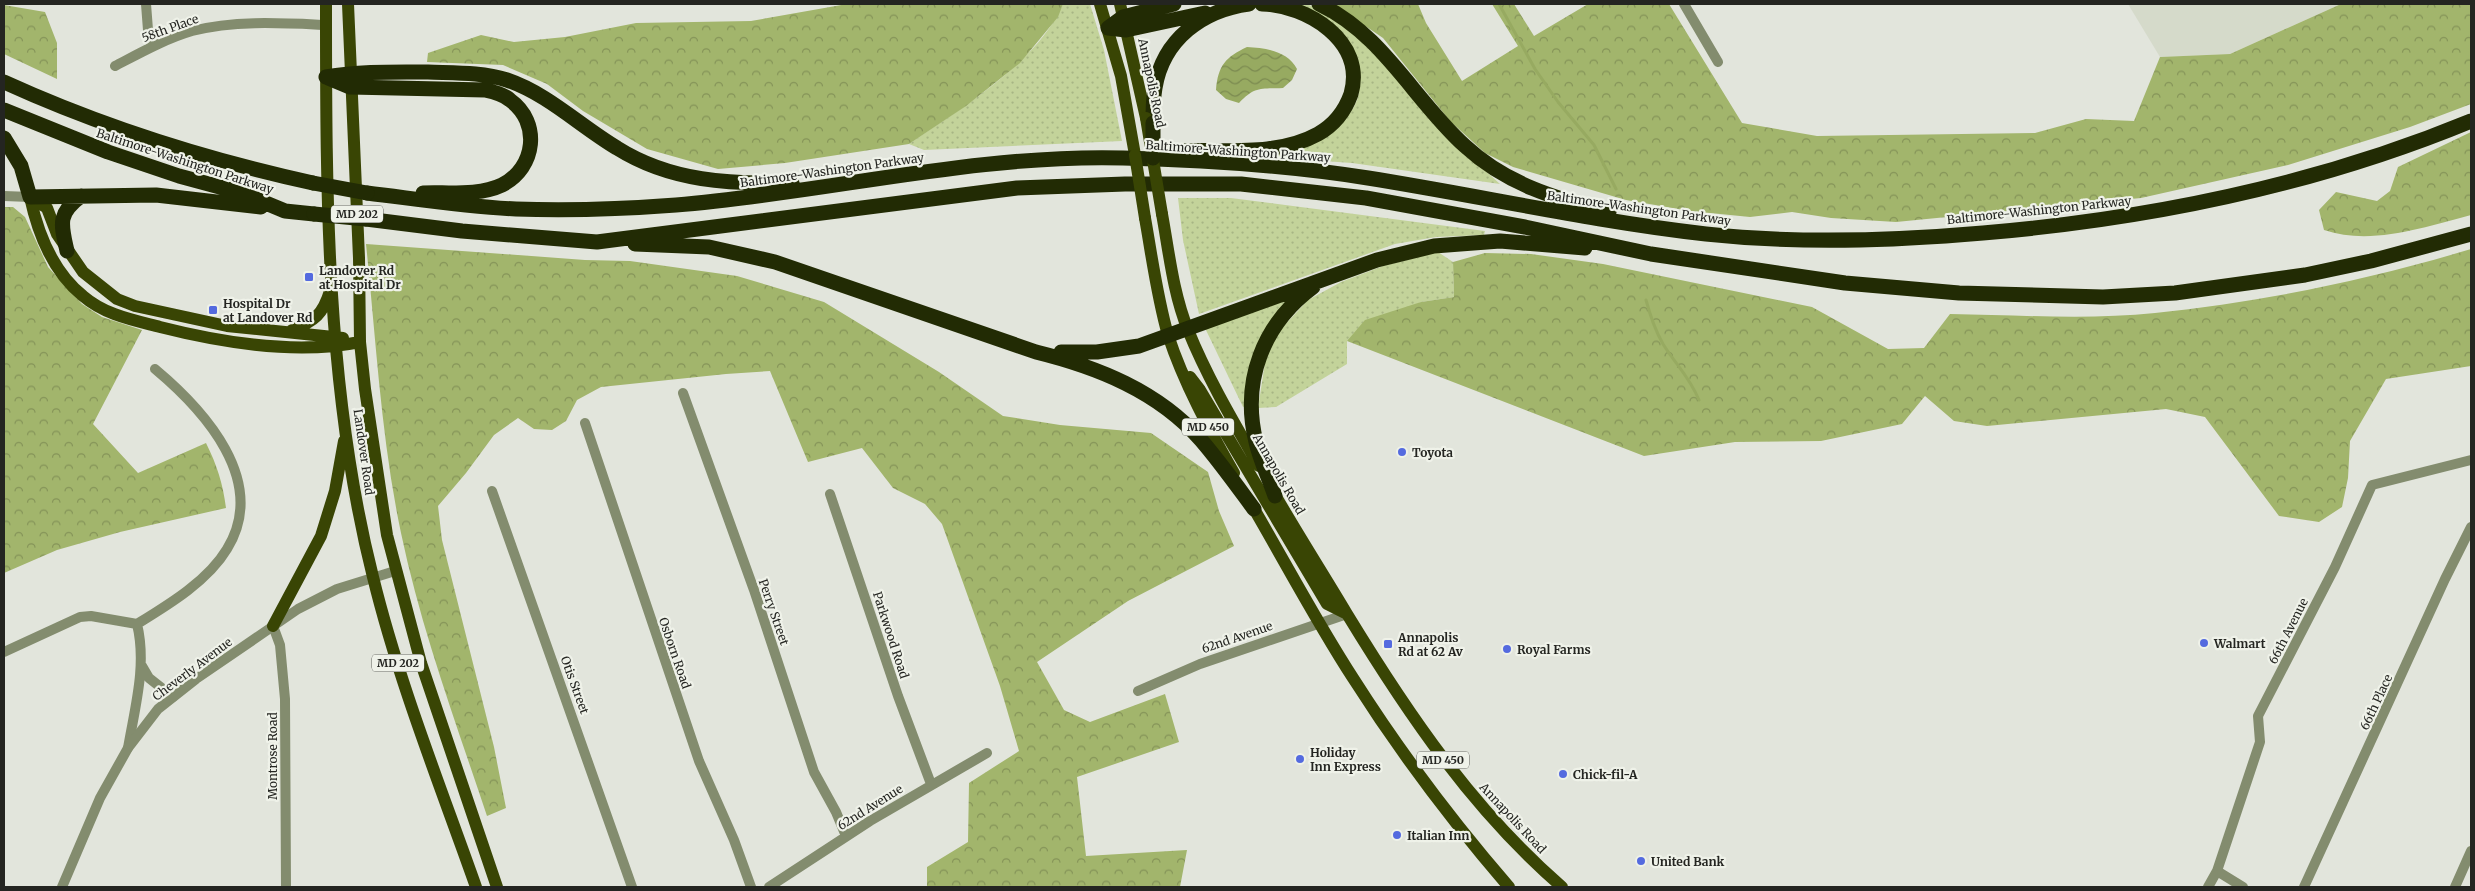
<svg xmlns="http://www.w3.org/2000/svg" width="2475" height="891" font-family="Merriweather,serif">
<style>
.built{fill:#d5daca}
.grass{fill:url(#grass-dots)}
.forest{fill:url(#forest-crowns)}
.water{fill:url(#water-waves)}
.lines{fill:none;stroke-linecap:round;stroke-linejoin:round}
.stream{stroke:#97aa61;stroke-width:3}
.minor{stroke:#838c6e;stroke-width:10}
.tertiary{stroke:#838c6e;stroke-width:10}
.primary{stroke:#394504;stroke-width:12}
.motorway{stroke:#222b04;stroke-width:15}
.primary-bridge{stroke:#394504;stroke-width:12}
.motorway-bridge{stroke:#222b04;stroke-width:15}
.poi-dot{fill:#546adf;stroke:#eff2e9;stroke-width:2}
.labels{text-anchor:middle;dominant-baseline:central;stroke-width:4.5;stroke-linejoin:round;paint-order:stroke}
.shield{fill:#eff2e9;stroke:#61625d;stroke-width:1}
.shield-label{font-size:11px;font-weight:bold;fill:#242521}
.street-label{font-size:12px;fill:#242521;stroke:#eff2e9}
.poi-label{font-size:12px;font-weight:bold;fill:#242521;stroke:#eff2e9;text-anchor:start}
</style>
<defs>
<pattern id="grass-dots" width="8" height="8" patternUnits="userSpaceOnUse" patternTransform="scale(1.25)"><rect width="8" height="8" fill="#c3d39a"/><path d="M2 2h.1M6 6h.1" fill="none" stroke="#a7b584" stroke-width="1.8" stroke-linecap="round"/></pattern>
<pattern id="forest-crowns" width="20" height="18" patternUnits="userSpaceOnUse" patternTransform="scale(1.25)"><rect width="20" height="18" fill="#a2b56c"/><path d="M2 6a3 3 0 1 1 6 0M12 15a3 3 0 1 1 6 0" fill="none" stroke="#849358"/></pattern>
<pattern id="water-waves" width="16" height="10" patternUnits="userSpaceOnUse" patternTransform="scale(1.25)"><rect width="16" height="10" fill="#97aa61"/><path d="M0 5q4-4 8 0t8 0" fill="none" stroke="#7b8a50"/></pattern>
</defs>
<rect width="100%" height="100%" fill="#e2e5dc"/>
<path class="built" d="M 2128,4 L 2341,4 L 2230,54 L 2160,57 Z"/>
<path class="grass" d="M 1063,4 L 1090,4 L 1104,50 L 1122,141 L 924,150 L 909,144 C 960,109 1038,62 1063,4 Z
M 1289,4 L 1307,4 L 1327,13 L 1362,38 L 1445,134 L 1500,184 L 1352,163 L 1267,157 L 1268,153 C 1299,141 1354,132 1359,91 C 1360,79 1352,55 1349,42 Z
M 1178,198 L 1231,198 L 1485,231 L 1484,235 L 1436,237 L 1395,244 L 1199,314 L 1183,240 Z
M 1438,252 L 1453,262 L 1454,297 L 1421,302 L 1347,341 L 1347,364 L 1276,407 L 1258,408 L 1267,350 L 1281,329 L 1308,300 L 1341,282 L 1383,266 Z
M 1294,294 L 1246,406 L 1243,407 L 1205,328 Z"/>
<path class="forest" d="M 847,4 L 1063,4 L 1058,17 L 1020,63 L 966,106 L 909,144 L 785,163 L 718,169 L 647,149 L 583,111 L 547,84 L 503,65 L 427,62 L 428,53 L 481,35 L 514,42 L 565,37 L 636,23 L 751,21 Z
M 1333,4 L 1418,4 L 1426,23 L 1462,81 L 1518,46 L 1492,4 L 1514,4 L 1534,36 L 1588,4 L 1669,4 L 1742,123 L 1817,136 L 2035,133 L 2086,119 L 2134,121 L 2160,57 L 2230,54 L 2341,4 L 2471,4 L 2471,104 L 2410,127 L 2288,165 L 2141,198 L 1896,222 L 1831,218 L 1792,212 L 1750,217 L 1690,211 L 1626,200 L 1513,167 L 1485,153 L 1450,121 L 1383,38 Z
M 4,5 L 45,12 L 57,43 L 57,79 L 4,54 Z
M 2471,132 L 2471,215 C 2425,227 2371,246 2324,230 L 2319,210 L 2336,192 L 2377,201 L 2390,191 L 2398,167 Z
M 4,207 L 13,207 L 25,217 L 48,267 L 82,304 L 102,317 L 142,330 L 93,424 L 138,473 L 206,443 C 217,465 223,484 226,508 L 120,532 L 57,550 L 4,573 Z
M 366,244 L 585,260 L 630,261 L 737,276 L 824,302 L 939,372 L 1003,416 L 1060,425 L 1151,433 L 1208,472 L 1219,511 L 1234,546 L 1128,601 L 1037,662 L 1064,710 L 1090,722 L 1165,694 L 1179,742 L 1077,777 L 1086,856 L 1187,850 L 1180,887 L 927,887 L 927,867 L 968,842 L 969,783 L 1019,751 L 1000,686 L 942,524 L 925,504 L 893,488 L 862,448 L 808,462 L 770,371 L 726,374 L 601,387 L 577,400 L 566,421 L 552,430 L 534,429 L 518,418 L 494,435 L 466,473 L 438,506 L 442,540 L 494,747 L 506,808 L 487,816 C 456,723 421,629 401,533 C 381,438 376,340 366,244 Z
M 2471,249 L 2471,366 L 2386,379 L 2350,441 L 2348,478 L 2342,507 L 2319,522 L 2279,516 L 2205,417 L 2166,409 L 1987,426 L 1954,421 L 1925,396 L 1902,424 L 1821,441 L 1735,442 L 1644,456 L 1347,341 L 1365,320 L 1421,302 L 1454,297 L 1453,262 L 1485,253 L 1531,254 L 1603,264 L 1812,307 L 1888,349 L 1924,348 L 1950,314 C 2017,315 2089,320 2155,313 C 2262,302 2368,280 2471,249 Z"/>
<path class="water" d="M 1247,47 C 1266,48 1288,51 1297,69 L 1292,80 L 1283,88 C 1261,89 1255,86 1239,103 L 1226,99 L 1216,90 C 1218,65 1226,57 1247,47 Z"/>
<g class="lines">
<path class="stream" d="M 1499,4 L 1535,69 L 1558,102 L 1594,145 L 1616,189
M 1646,300 C 1650,315 1655,330 1663,344 C 1676,365 1689,376 1699,400"/>
<path class="minor" d="M 146,4 L 148,30 L 152,46
M 1684,4 L 1718,62
M 115,66 C 140,53 165,39 192,31 C 235,20 282,23 326,25
M 4,196 L 30,197
M 683,393 L 754,590 L 814,772 L 836,812 L 846,836
M 585,423 L 699,761 L 734,840 L 751,887
M 492,491 L 632,887
M 830,494 L 898,696 L 931,784
M 137,624 C 168,605 208,581 227,549 C 269,481 204,410 155,369
M 273,626 L 280,645 L 285,699 L 286,887
M 4,652 L 80,617 L 91,616 L 137,624 C 147,665 135,707 128,748
M 142,666 L 149,678 L 173,697
M 1138,691 L 1200,664 L 1347,614
M 2217,871 L 2243,887
M 769,887 L 870,821 L 987,753
M 2208,887 L 2217,871 L 2260,742 L 2258,716 L 2335,567 L 2372,485 L 2471,460
M 2304,887 L 2445,579 L 2471,527
M 2455,887 L 2471,851"/>
<path class="tertiary" d="M 62,887 L 100,798 L 128,748 L 158,709 L 196,679 L 298,609 L 337,589 L 395,571"/>
<path class="primary" d="M 326,4 C 326,195 326,391 373,577 C 399,683 440,785 476,887
M 348,4 L 359,258 L 360,342 L 365,389 L 387,535 L 421,663 L 497,887
M 1100,4 L 1121,76 L 1135,155
M 1120,4 L 1146,118
M 30,197 C 38,234 53,272 83,296 C 105,315 133,320 160,327 C 223,343 296,355 360,342
M 30,197 L 47,208 L 57,234 L 83,272 L 117,299 L 135,306 L 227,326 L 343,338
M 1162,214 C 1169,252 1173,293 1188,330 C 1207,377 1233,421 1259,466
M 1145,218 C 1152,257 1157,297 1168,335 C 1184,384 1209,429 1234,473
M 292,330 C 315,321 323,314 330,291
M 1190,377 L 1200,390 L 1327,604 L 1347,614
M 1271,488 C 1295,530 1322,572 1347,614 C 1408,714 1473,810 1562,887
M 1250,502 C 1284,560 1316,621 1353,678 C 1400,752 1452,821 1509,887
M 273,626 L 321,536 L 335,491 L 344,441"/>
<path class="motorway" d="M 1319,4 C 1383,34 1414,100 1465,146 C 1506,184 1556,199 1609,212
M 1108,28 L 1126,30 L 1205,13
M 1108,28 L 1123,17 L 1174,4
M 326,77 C 360,71 394,72 428,72 C 455,73 482,72 507,80 C 548,94 580,126 617,148 C 671,182 730,184 792,183
M 326,77 L 350,87 L 485,90 C 494,92 503,94 510,100 C 541,122 536,168 502,185 C 479,196 447,192 423,193
M 4,82 C 105,128 204,159 313,183
M 4,110 L 108,152 L 179,176 L 242,193 L 285,211 L 314,214
M 1153,123 C 1153,111 1153,99 1155,88 C 1163,39 1203,10 1249,4
M 4,138 L 21,166 L 30,197 L 156,195 L 261,207
M 1164,152 C 1213,147 1273,159 1318,134 C 1334,125 1345,111 1351,94 C 1366,41 1307,5 1262,4
M 367,193 C 417,199 466,207 516,209 C 569,211 623,209 676,205 C 825,193 973,154 1123,158 C 1205,160 1287,165 1368,178 C 1481,196 1592,221 1706,234 C 1799,244 1890,241 1983,233 C 2150,219 2316,185 2471,121
M 366,219 L 462,231 L 597,242 L 1017,188 L 1125,184 L 1241,184 L 1366,198 L 1525,227 L 1651,254 L 1845,283 L 1959,293 L 2103,297 L 2175,293 L 2305,275 L 2371,261 L 2471,234
M 635,244 L 709,247 L 775,262 L 1036,352 C 1097,367 1158,391 1201,440 C 1220,462 1237,486 1254,509
M 67,251 C 61,224 57,214 81,196
M 1061,352 L 1097,352 L 1139,346 L 1377,260 L 1434,246 L 1500,241 L 1585,248
M 1275,496 C 1269,478 1260,460 1256,442 C 1241,381 1263,324 1313,287"/>
<path class="primary-bridge" d="M 1146,118 L 1162,214
M 1135,155 L 1145,218"/>
<path class="motorway-bridge" d="M 1153,123 L 1153,158
M 313,183 L 367,193
M 314,214 L 366,219"/>
</g>
<g class="poi-dot">
<rect x="304" y="272" width="10" height="10" rx="2.5"/>
<rect x="208" y="305" width="10" height="10" rx="2.5"/>
<circle cx="1402" cy="452" r="5"/>
<circle cx="2204" cy="643" r="5"/>
<rect x="1383" y="639" width="10" height="10" rx="2.5"/>
<circle cx="1507" cy="649" r="5"/>
<circle cx="1300" cy="759" r="5"/>
<circle cx="1563" cy="774" r="5"/>
<circle cx="1397" cy="835" r="5"/>
<circle cx="1641" cy="861" r="5"/>
</g>
<g class="labels">
<g class="shield">
<rect x="331" y="205.5" width="52" height="17" rx="4"/>
<rect x="1182" y="418.5" width="52" height="17" rx="4"/>
<rect x="372" y="654.5" width="52" height="17" rx="4"/>
<rect x="1417" y="751.5" width="52" height="17" rx="4"/>
</g>
<g class="shield-label">
<text x="357" y="214">MD 202</text>
<text x="1208" y="427">MD 450</text>
<text x="398" y="663">MD 202</text>
<text x="1443" y="760">MD 450</text>
</g>
<g class="street-label">
<text transform="translate(170 28) rotate(-20)">58th Place</text>
<text transform="translate(1152 83) rotate(78)">Annapolis Road</text>
<text transform="translate(1238 151) rotate(4)">Baltimore-Washington Parkway</text>
<text transform="translate(185 161) rotate(18)">Baltimore-Washington Parkway</text>
<text transform="translate(832 170) rotate(-8)">Baltimore-Washington Parkway</text>
<text transform="translate(1639 208) rotate(8)">Baltimore-Washington Parkway</text>
<text transform="translate(2039 210) rotate(-6)">Baltimore-Washington Parkway</text>
<text transform="translate(364 452) rotate(82)">Landover Road</text>
<text transform="translate(1279 474) rotate(60)">Annapolis Road</text>
<text transform="translate(774 612) rotate(71)">Perry Street</text>
<text transform="translate(2288 631) rotate(-63)">66th Avenue</text>
<text transform="translate(891 635) rotate(72)">Parkwood Road</text>
<text transform="translate(1237 637) rotate(-19)">62nd Avenue</text>
<text transform="translate(675 653) rotate(71)">Osborn Road</text>
<text transform="translate(192 669) rotate(-37)">Cheverly Avenue</text>
<text transform="translate(575 685) rotate(70)">Otis Street</text>
<text transform="translate(2376 702) rotate(-65)">66th Place</text>
<text transform="translate(272 756) rotate(-90)">Montrose Road</text>
<text transform="translate(870 807) rotate(-32)">62nd Avenue</text>
<text transform="translate(1513 818) rotate(47)">Annapolis Road</text>
</g>
<g class="poi-label">
<text x="319" y="270">Landover Rd<tspan x="319" dy="14">at Hospital Dr</tspan></text>
<text x="223" y="303">Hospital Dr<tspan x="223" dy="14">at Landover Rd</tspan></text>
<text x="1412" y="452">Toyota</text>
<text x="1398" y="637">Annapolis<tspan x="1398" dy="14">Rd at 62 Av</tspan></text>
<text x="2214" y="643">Walmart</text>
<text x="1517" y="649">Royal Farms</text>
<text x="1310" y="752">Holiday<tspan x="1310" dy="14">Inn Express</tspan></text>
<text x="1573" y="774">Chick-fil-A</text>
<text x="1407" y="835">Italian Inn</text>
<text x="1651" y="861">United Bank</text>
</g>
</g>
<rect width="2475" height="891" fill="none" stroke="#242521" stroke-width="10"/>
</svg>
